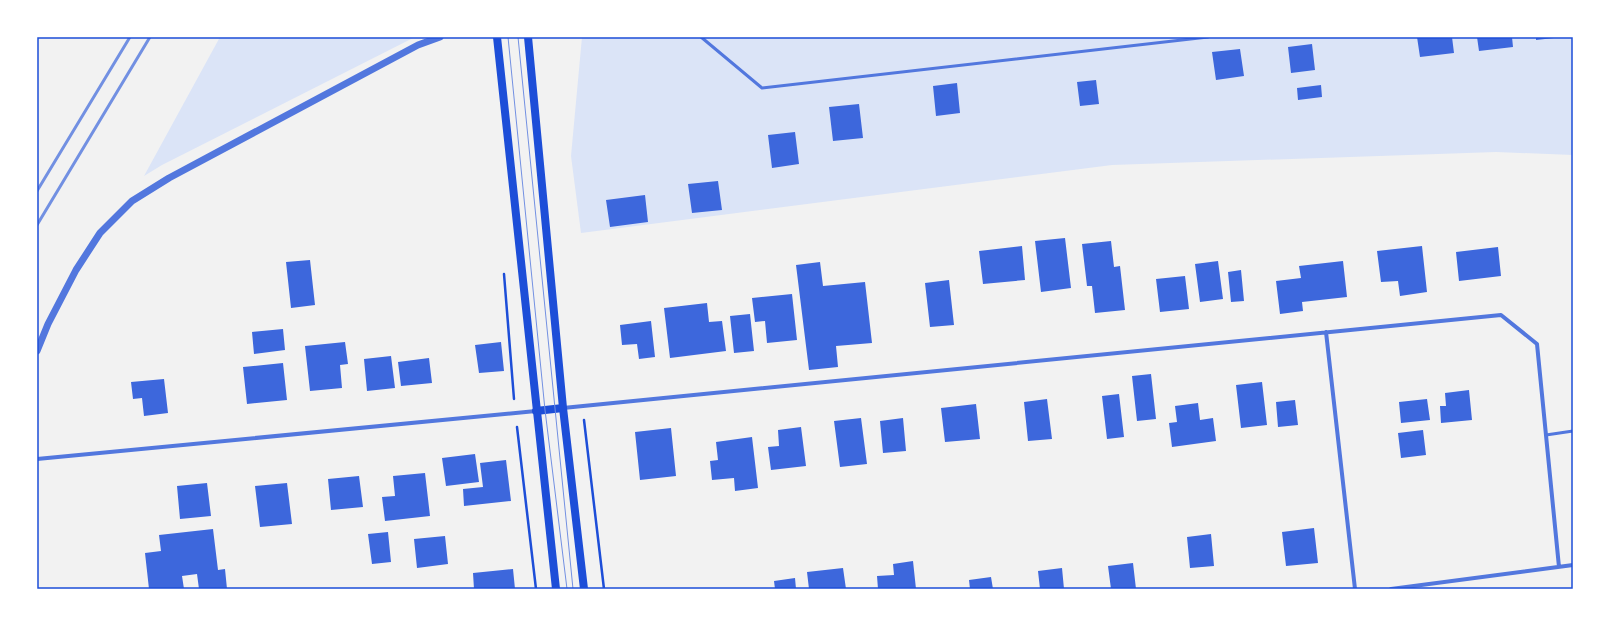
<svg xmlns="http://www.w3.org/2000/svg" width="1610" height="626" font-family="'IBM Plex Sans',sans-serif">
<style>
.green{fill:#dbe4f7}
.building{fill:#3d67dc}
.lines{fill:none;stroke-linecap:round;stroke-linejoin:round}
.path{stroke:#1d4ed8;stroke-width:2.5}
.service{stroke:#5277de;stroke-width:3}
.minor{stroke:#5277de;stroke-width:4}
.tertiary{stroke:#5277de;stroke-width:7}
.secondary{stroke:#1d4ed8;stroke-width:8}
.tram{stroke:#7290e2;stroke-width:1}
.rail{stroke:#7290e2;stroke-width:3}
.neatline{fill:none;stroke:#1d4ed8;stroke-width:1.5}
</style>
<rect width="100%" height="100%" fill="#f2f2f2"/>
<path class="green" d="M 220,37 L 415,37 L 162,165 L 144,176 Z
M 582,37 L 1573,37 L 1573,155 L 1496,152 L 1112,165 L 581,233 L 571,156 Z"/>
<path class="building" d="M 1417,37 L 1452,37 L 1454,53 L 1420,57 Z
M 1477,37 L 1512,37 L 1513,47 L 1479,51 Z
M 1536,37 L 1554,37 L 1554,38 L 1536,40 Z
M 1312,44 L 1315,70 L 1291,73 L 1288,47 Z
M 1240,49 L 1244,76 L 1216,80 L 1212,52 Z
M 1096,80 L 1099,104 L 1080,106 L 1077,82 Z
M 957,83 L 960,113 L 936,116 L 933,86 Z
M 1321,85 L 1322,97 L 1298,100 L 1297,88 Z
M 859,104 L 863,138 L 833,141 L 829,107 Z
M 795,132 L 799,164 L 772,168 L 768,135 Z
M 718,181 L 722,210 L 692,213 L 688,184 Z
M 645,195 L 648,222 L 610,227 L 606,200 Z
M 1065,238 L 1071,288 L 1041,292 L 1035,241 Z
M 1111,241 L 1114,267 L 1120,266 L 1125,310 L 1095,313 L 1092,286 L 1087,286 L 1082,244 Z
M 1022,246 L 1025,280 L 983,284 L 979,251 Z
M 1422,246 L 1427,292 L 1400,296 L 1398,281 L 1381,282 L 1377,251 Z
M 1498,247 L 1501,276 L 1459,281 L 1456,252 Z
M 310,260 L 315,305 L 291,308 L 286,262 Z
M 1218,261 L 1223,299 L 1200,302 L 1195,264 Z
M 1343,261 L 1347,297 L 1302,302 L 1303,311 L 1280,314 L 1276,281 L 1301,278 L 1299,266 Z
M 820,262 L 823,286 L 865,282 L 872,343 L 836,346 L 838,367 L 809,370 L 796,265 Z
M 1241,270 L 1244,301 L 1231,302 L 1228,272 Z
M 1185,276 L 1189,309 L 1160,312 L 1156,279 Z
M 949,280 L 954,325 L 930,327 L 925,283 Z
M 792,294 L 797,340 L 767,343 L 765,321 L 755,322 L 752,298 Z
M 707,303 L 709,322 L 722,321 L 726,351 L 670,358 L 664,308 Z
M 750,314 L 754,351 L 734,353 L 730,316 Z
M 651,321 L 655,357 L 639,359 L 637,344 L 622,345 L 620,325 Z
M 283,329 L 285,350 L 254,354 L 252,332 Z
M 345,342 L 348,364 L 340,365 L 342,388 L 310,391 L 305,346 Z
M 501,342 L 504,371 L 479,373 L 475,345 Z
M 391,356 L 395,388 L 367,391 L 364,359 Z
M 429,358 L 432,383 L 401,386 L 398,362 Z
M 283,363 L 287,400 L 247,404 L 243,367 Z
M 1151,374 L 1156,419 L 1137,421 L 1132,376 Z
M 164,379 L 168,413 L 144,416 L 142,398 L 133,399 L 131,382 Z
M 1262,382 L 1267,425 L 1241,428 L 1236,385 Z
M 1469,390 L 1472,420 L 1441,423 L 1440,406 L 1446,406 L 1445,393 Z
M 1119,394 L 1124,437 L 1107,439 L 1102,396 Z
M 1047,399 L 1052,439 L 1028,441 L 1024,402 Z
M 1427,399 L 1430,420 L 1401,423 L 1399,402 Z
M 1295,400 L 1298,425 L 1278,427 L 1276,402 Z
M 1198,403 L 1200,420 L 1213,418 L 1216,441 L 1172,447 L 1169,423 L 1177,422 L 1175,406 Z
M 976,404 L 980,439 L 945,442 L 941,408 Z
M 861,418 L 867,464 L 840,467 L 834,421 Z
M 903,418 L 906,451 L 883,453 L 880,421 Z
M 801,427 L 806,466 L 771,470 L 768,447 L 779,446 L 778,430 Z
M 671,428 L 676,476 L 640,480 L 635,432 Z
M 1423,430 L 1426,455 L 1401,458 L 1398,433 Z
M 752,437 L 758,488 L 735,491 L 734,478 L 712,480 L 710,461 L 718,460 L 716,442 Z
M 475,454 L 479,482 L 446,486 L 442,458 Z
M 506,460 L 511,501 L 464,506 L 463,489 L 483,487 L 480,463 Z
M 425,473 L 430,516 L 385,521 L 382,497 L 395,496 L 393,476 Z
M 359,476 L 363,507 L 331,510 L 328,479 Z
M 207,483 L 211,516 L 180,519 L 177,486 Z
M 287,483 L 292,524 L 260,527 L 255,486 Z
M 1314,528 L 1318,563 L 1286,566 L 1282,532 Z
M 213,529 L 218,570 L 225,569 L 227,589 L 199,589 L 197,574 L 182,576 L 184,589 L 149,589 L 145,553 L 161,551 L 159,535 Z
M 388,532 L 391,562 L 372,564 L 368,534 Z
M 1211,534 L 1214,566 L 1190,568 L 1187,537 Z
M 445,536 L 448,564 L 417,568 L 414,539 Z
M 913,561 L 916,589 L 878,589 L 877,576 L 894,575 L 893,564 Z
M 1133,563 L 1136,589 L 1111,589 L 1108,566 Z
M 843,568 L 846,589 L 809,589 L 807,572 Z
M 1062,568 L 1064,589 L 1040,589 L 1038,571 Z
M 513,569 L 515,589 L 474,589 L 473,573 Z
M 991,577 L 993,589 L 970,589 L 969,580 Z
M 795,578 L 796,589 L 775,589 L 774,581 Z"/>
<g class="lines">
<path class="path" d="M 504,274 L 514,399
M 584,420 L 604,589
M 517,427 L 536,589"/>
<path class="service" d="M 701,37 L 762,88 L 1208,37
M 1546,435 L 1573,431"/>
<path class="minor" d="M 1326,332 L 1355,589
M 563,408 L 1501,315 L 1537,344 L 1559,567
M 37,459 L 536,411
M 1391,589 L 1573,565"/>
<path class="tertiary" d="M 37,351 L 48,324 L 76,270 L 100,233 L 132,201 L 169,178 L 418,45 L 440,37"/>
<path class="secondary" d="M 497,37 L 556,589
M 528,37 L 563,408 L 584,589
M 536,411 L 563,408"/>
<path class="tram" d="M 508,37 L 545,410 L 567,589
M 518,37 L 573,589"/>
<path class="rail" d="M 37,191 L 130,37
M 37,225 L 150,37"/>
</g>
<rect width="1610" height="626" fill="none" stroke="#ffffff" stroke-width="76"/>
<rect x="38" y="38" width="1534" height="550" class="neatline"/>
</svg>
